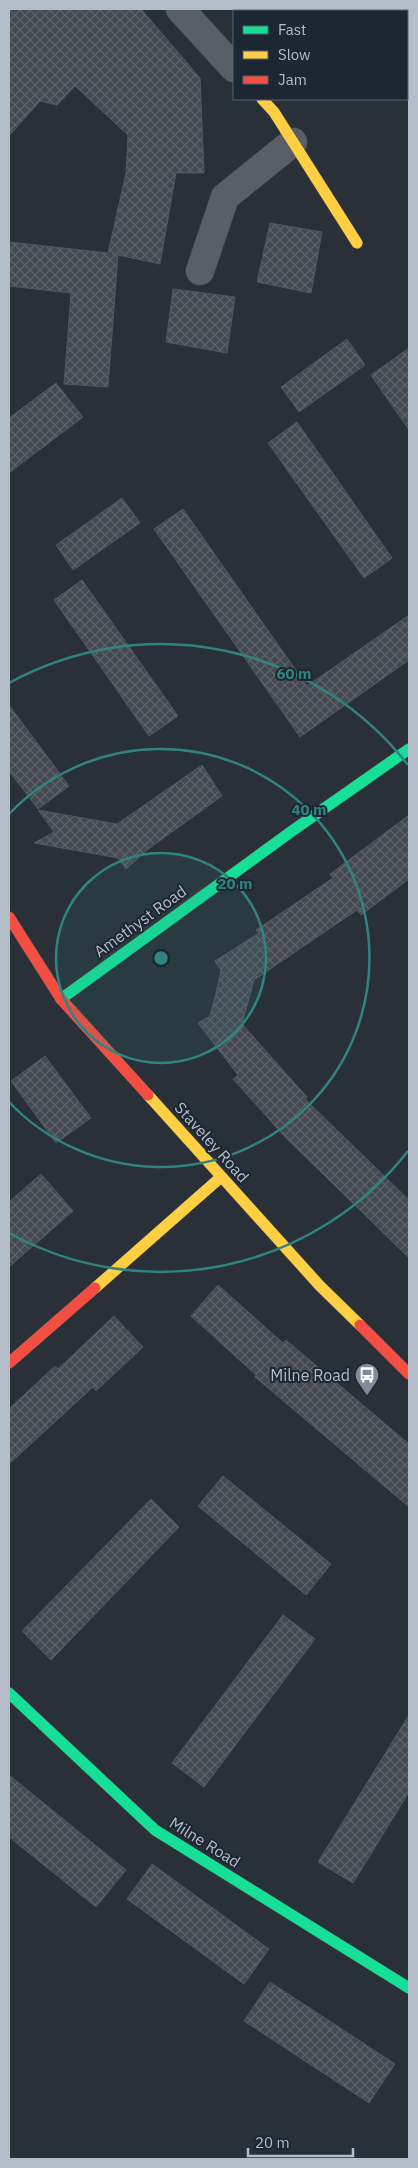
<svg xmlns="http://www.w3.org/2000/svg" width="418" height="2168" font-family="'IBM Plex Sans',sans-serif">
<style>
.building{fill:url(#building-cross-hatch);stroke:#52575f}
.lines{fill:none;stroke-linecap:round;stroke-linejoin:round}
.street-casing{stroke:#484c53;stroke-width:29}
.fast-casing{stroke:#484c53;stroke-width:12}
.slow-casing{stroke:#484c53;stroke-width:12}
.jam-casing{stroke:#484c53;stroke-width:12}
.street{stroke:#5a5e66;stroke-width:28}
.fast{stroke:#16e098;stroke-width:11}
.slow{stroke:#ffcf43;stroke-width:11}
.jam{stroke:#f24e42;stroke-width:11}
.ring{fill:none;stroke:#308480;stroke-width:2.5}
.labels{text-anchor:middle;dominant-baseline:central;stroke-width:4;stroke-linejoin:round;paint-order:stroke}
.street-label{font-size:16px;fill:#b4bcc9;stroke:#1d2633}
.poi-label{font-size:16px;fill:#b4bcc9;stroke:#1d2633;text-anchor:end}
.centre{fill:#308480;stroke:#1d2633;stroke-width:2.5}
.ring-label{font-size:15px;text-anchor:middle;font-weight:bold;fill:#308480;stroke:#1d2633;stroke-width:4;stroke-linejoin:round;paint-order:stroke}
</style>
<defs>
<pattern id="building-cross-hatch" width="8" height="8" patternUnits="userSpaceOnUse" patternTransform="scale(1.25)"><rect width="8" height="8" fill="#444950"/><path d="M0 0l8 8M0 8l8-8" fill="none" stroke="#5d6168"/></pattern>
</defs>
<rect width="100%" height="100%" fill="#2a3038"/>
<path class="building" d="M 9,9 L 141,9 L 200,78 L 204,173 L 176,173 L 160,264 L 118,255 L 108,387 L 64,384 L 71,293 L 9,286 L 9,242 L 108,253 L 126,173 L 128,135 L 75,86 L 57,105 L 40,101 L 9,136 Z
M 270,223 L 322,232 L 311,293 L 257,282 Z
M 173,289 L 235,297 L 227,353 L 166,342 Z
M 347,339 L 365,365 L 299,412 L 281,387 Z
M 409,348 L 409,430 L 371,375 Z
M 56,383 L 83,417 L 9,473 L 9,418 Z
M 297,422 L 392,558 L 364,578 L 268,443 Z
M 122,498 L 140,523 L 73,570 L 56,545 Z
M 183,509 L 307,686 L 409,615 L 409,660 L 300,737 L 154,529 Z
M 82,580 L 178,716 L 149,736 L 54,600 Z
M 9,705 L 69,786 L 38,809 L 9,771 Z
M 202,765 L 222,796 L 147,850 L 126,869 L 118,858 L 34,843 L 54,832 L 38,810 L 117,824 Z
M 409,815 L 409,879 L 361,915 L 357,910 L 254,980 L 242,1024 L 307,1097 L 305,1099 L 409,1200 L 409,1258 L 285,1137 L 233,1079 L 238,1075 L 198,1023 L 210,1016 L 216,993 L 221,970 L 215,961 L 259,933 L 256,930 L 333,878 L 330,874 Z
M 45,1056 L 91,1118 L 56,1143 L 11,1081 Z
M 41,1174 L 73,1211 L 9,1267 L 9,1202 Z
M 218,1285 L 283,1343 L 286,1340 L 409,1444 L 409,1507 L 255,1377 L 256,1375 L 191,1316 Z
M 114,1316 L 143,1347 L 96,1391 L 93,1387 L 9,1464 L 9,1409 L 55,1366 L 58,1369 Z
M 223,1476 L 331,1564 L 306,1595 L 198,1506 Z
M 151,1499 L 179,1527 L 51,1660 L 22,1631 Z
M 283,1615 L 315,1639 L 204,1787 L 172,1763 Z
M 409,1715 L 409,1792 L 353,1883 L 318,1862 Z
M 9,1775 L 126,1870 L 96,1907 L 9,1837 Z
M 152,1864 L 269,1949 L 244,1984 L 127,1899 Z
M 270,1982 L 395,2064 L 369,2103 L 244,2021 Z"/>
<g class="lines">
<defs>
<path id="street" d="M 180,9 L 234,68
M 200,271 L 225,197 L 293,142"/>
<path id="fast" d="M 61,999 L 292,831 L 409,749
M 9,1693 L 155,1830 L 409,1988"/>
<path id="slow" d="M 262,99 L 274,112 L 357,243
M 148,1095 L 320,1286 L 360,1325
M 95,1288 L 221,1177"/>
<path id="jam" d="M 9,917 L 61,999 L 148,1095
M 360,1325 L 409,1374
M 9,1363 L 95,1288"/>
</defs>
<use href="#street" class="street-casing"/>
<use href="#fast" class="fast-casing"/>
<use href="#slow" class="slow-casing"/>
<use href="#jam" class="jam-casing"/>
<use href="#street" class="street"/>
<use href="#fast" class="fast"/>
<use href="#slow" class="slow"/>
<use href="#jam" class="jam"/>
</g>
<circle cx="161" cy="958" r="105" fill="#308480" fill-opacity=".12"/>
<g class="ring">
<circle cx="161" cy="958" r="105"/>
<path d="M9 814A209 209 0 1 1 9 1102"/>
<path d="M408 1151A314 314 0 0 1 9 1233M9 683A314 314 0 0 1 408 765"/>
</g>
<defs>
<symbol id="bus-pin" viewBox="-11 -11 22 30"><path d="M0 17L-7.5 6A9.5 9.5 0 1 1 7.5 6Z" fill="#848b96" stroke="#1d2633"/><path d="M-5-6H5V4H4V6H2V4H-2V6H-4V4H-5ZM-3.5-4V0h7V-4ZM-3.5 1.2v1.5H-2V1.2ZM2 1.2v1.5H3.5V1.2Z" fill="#fff"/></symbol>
</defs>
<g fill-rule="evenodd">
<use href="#bus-pin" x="353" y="1361" width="28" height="38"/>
</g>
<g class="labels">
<g class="street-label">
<text transform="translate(140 921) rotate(-36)">Amethyst Road</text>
<text transform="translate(212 1142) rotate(48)">Staveley Road</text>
<text transform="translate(205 1842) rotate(32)">Milne Road</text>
</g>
<g class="poi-label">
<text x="350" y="1375">Milne Road</text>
</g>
</g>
<circle cx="161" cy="958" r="8" class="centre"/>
<g class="ring-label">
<text x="294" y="679">60 m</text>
<text x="309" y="815">40 m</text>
<text x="235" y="889">20 m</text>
</g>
<rect width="418" height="2168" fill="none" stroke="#b4bcc9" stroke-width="20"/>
<rect x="233" y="10" width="175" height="90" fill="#1d2633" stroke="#59626f"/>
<rect x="243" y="26" width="25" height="8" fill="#16e098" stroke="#59626f"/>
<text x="278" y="35" font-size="15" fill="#b4bcc9">Fast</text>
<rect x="243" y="51" width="25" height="8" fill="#ffcf43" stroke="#59626f"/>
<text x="278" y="60" font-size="15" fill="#b4bcc9">Slow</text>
<rect x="243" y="76" width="25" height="8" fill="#f24e42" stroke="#59626f"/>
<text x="278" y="85" font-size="15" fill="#b4bcc9">Jam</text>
<path d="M248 2148v8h105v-8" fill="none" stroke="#b4bcc9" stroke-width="2.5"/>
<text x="255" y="2148" font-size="15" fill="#b4bcc9" stroke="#1d2633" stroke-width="4" paint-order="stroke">20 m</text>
</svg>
